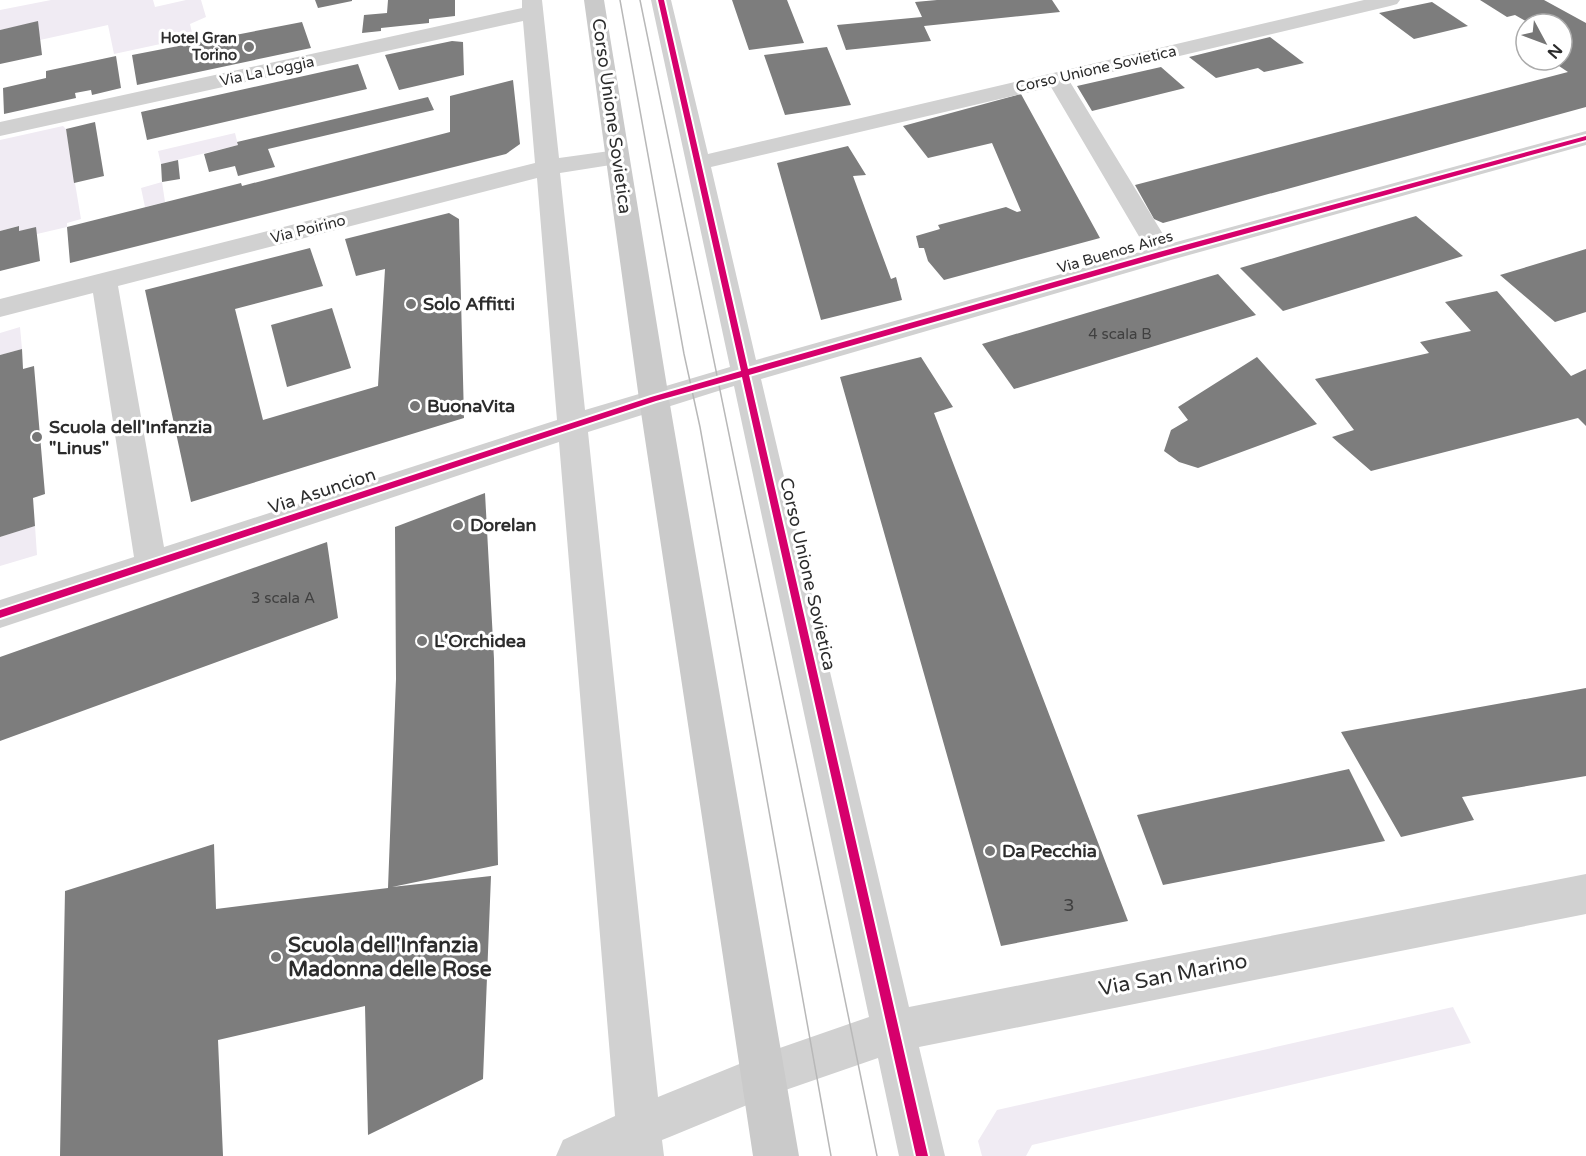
<svg xmlns="http://www.w3.org/2000/svg" width="1586" height="1156" font-family="'Varela Round',sans-serif">
<style>
.green{fill:#f0ebf3}
.building{fill:#7d7d7d}
.lines{fill:none;stroke-linecap:round;stroke-linejoin:round}
.minor{fill:#d1d1d1;fill-rule:evenodd}
.secondary{fill:#cacaca;fill-rule:evenodd}
.tram{stroke:#b8b8b8;stroke-width:1.5}
.cycleway-casing{stroke:#fff;stroke-width:4}
.cycleway{fill:#d6006c;fill-rule:evenodd}
.poi-dot{fill:#767676;stroke:#fff;stroke-width:2}
.labels{text-anchor:middle;dominant-baseline:central;stroke-width:6;stroke-linejoin:round;paint-order:stroke}
.far-poi-label{font-size:15px;font-weight:bold;fill:#2c2c2c;stroke:#fff;text-anchor:end}
.far-street-label{font-size:15px;fill:#2c2c2c;stroke:#fff}
.number-label{font-size:15px;fill:#404040}
.street-label{font-size:18px;fill:#2c2c2c;stroke:#fff}
.poi-label{font-size:18px;font-weight:bold;fill:#2c2c2c;stroke:#fff;text-anchor:start}
.near-number-label{font-size:18px;fill:#404040}
.near-poi-label{font-size:21px;font-weight:bold;fill:#2c2c2c;stroke:#fff;text-anchor:start}
.near-street-label{font-size:21px;fill:#2c2c2c;stroke:#fff}
</style>
<rect width="100%" height="100%" fill="#fff"/>
<path class="green" d="M 51,0 L 153,0 L 155,7 L 186,0 L 201,0 L 206,17 L 190,24 L 193,37 L 114,54 L 108,25 L 40,40 L 37,22 L 0,30 L 0,10 Z
M 63,126 L 66,129 L 81,219 L 67,223 L 67,227 L 37,234 L 19,231 L 18,226 L 0,231 L 0,140 Z
M 235,133 L 238,145 L 161,164 L 158,151 Z
M 162,182 L 165,202 L 145,207 L 141,188 Z
M 20,327 L 22,349 L 0,355 L 0,333 Z
M 35,526 L 37,555 L 0,566 L 0,537 Z
M 1453,1007 L 1471,1043 L 1032,1145 L 1026,1156 L 982,1156 L 978,1141 L 997,1110 Z"/>
<path class="building" d="M 315,0 L 352,0 L 352,1 L 318,8 Z
M 388,0 L 455,0 L 455,16 L 429,19 L 429,23 L 381,28 L 381,31 L 362,33 L 364,15 L 387,13 Z
M 732,0 L 787,0 L 804,43 L 749,50 Z
M 937,0 L 1052,0 L 1060,12 L 924,26 L 931,41 L 846,50 L 837,25 L 922,17 L 915,2 Z
M 1480,0 L 1544,0 L 1586,23 L 1586,107 L 1163,223 L 1154,219 L 1135,185 L 1568,72 L 1550,60 L 1562,60 L 1562,24 L 1531,24 L 1515,15 L 1507,17 Z
M 1432,2 L 1468,26 L 1414,39 L 1379,13 Z
M 38,21 L 42,55 L 0,64 L 0,30 Z
M 302,22 L 311,48 L 137,85 L 132,55 Z
M 1270,37 L 1304,63 L 1264,72 L 1258,68 L 1216,78 L 1189,57 Z
M 452,41 L 463,42 L 464,75 L 399,90 L 385,55 Z
M 827,47 L 851,105 L 785,115 L 764,55 Z
M 116,56 L 121,88 L 92,95 L 91,90 L 75,93 L 76,98 L 4,114 L 3,88 L 46,78 L 46,71 Z
M 358,64 L 367,89 L 147,140 L 141,112 Z
M 1161,67 L 1185,88 L 1092,111 L 1077,86 Z
M 513,80 L 520,144 L 506,154 L 70,263 L 67,227 L 241,183 L 242,186 L 450,132 L 450,96 Z
M 1021,94 L 1100,238 L 944,280 L 928,261 L 924,248 L 919,248 L 916,236 L 940,229 L 938,225 L 1006,207 L 1017,212 L 1021,211 L 992,143 L 928,158 L 903,126 Z
M 428,97 L 434,110 L 268,149 L 275,167 L 238,176 L 235,166 L 209,172 L 204,154 L 238,145 L 237,142 Z
M 95,122 L 104,176 L 74,183 L 66,129 Z
M 848,146 L 866,175 L 853,176 L 891,279 L 896,277 L 902,300 L 821,320 L 777,163 Z
M 178,160 L 180,179 L 162,182 L 161,164 Z
M 449,213 L 459,219 L 464,418 L 191,502 L 145,290 L 310,248 L 323,286 L 235,309 L 263,420 L 378,386 L 385,269 L 356,276 L 345,239 Z
M 1416,216 L 1463,256 L 1283,311 L 1240,268 Z
M 19,226 L 19,231 L 36,227 L 40,261 L 0,271 L 0,231 Z
M 1586,249 L 1586,312 L 1555,322 L 1500,275 Z
M 1218,274 L 1256,315 L 1014,389 L 982,344 Z
M 1497,291 L 1571,376 L 1586,369 L 1586,426 L 1578,418 L 1371,471 L 1332,437 L 1354,430 L 1315,379 L 1429,353 L 1420,342 L 1471,331 L 1445,302 Z
M 332,308 L 351,368 L 287,387 L 271,325 Z
M 22,349 L 23,369 L 34,366 L 45,494 L 33,498 L 35,526 L 0,537 L 0,355 Z
M 921,357 L 953,407 L 934,413 L 1128,921 L 1001,946 L 840,377 Z
M 1257,357 L 1317,424 L 1198,468 L 1179,462 L 1164,451 L 1171,430 L 1188,420 L 1178,407 Z
M 485,493 L 494,659 L 498,865 L 392,887 L 491,876 L 483,1079 L 368,1135 L 365,1006 L 218,1040 L 223,1156 L 60,1156 L 65,891 L 214,844 L 216,909 L 388,888 L 396,679 L 395,527 Z
M 327,542 L 338,618 L 0,741 L 0,657 Z
M 1586,688 L 1586,776 L 1462,797 L 1474,820 L 1401,837 L 1341,732 Z
M 1349,769 L 1385,841 L 1163,885 L 1137,815 Z"/>
<g class="lines">
<path class="minor" d="M 522,0 L 542,0 L 559,158 L 617,150 L 625,152 L 629,157 L 625,162 L 617,164 L 560,173 L 585,410 L 730,367 L 651,0 L 671,0 L 708,154 L 1364,0 L 1400,0 L 1397,4 L 1390,6 L 1070,82 L 1169,244 L 1586,131 L 1586,145 L 1171,260 L 761,379 L 909,1007 L 1586,874 L 1586,914 L 919,1047 L 945,1156 L 899,1156 L 878,1058 L 774,1094 L 672,1136 L 662,1140 L 664,1156 L 556,1156 L 563,1140 L 615,1116 L 559,442 L 0,628 L 0,600 L 134,557 L 93,293 L 0,317 L 0,299 L 535,163 L 523,21 L 0,136 L 0,122 L 522,8 ZM 1051,87 L 1147,250 L 756,360 L 711,167 ZM 537,178 L 557,420 L 164,547 L 118,286 ZM 734,386 L 869,1017 L 774,1050 L 658,1097 L 588,432 Z"/>
<path class="secondary" d="M 584,0 L 604,0 L 669,399 L 799,1156 L 753,1156 L 639,399 Z"/>
<path class="tram" d="M 620,0 L 684,354 L 700,427 L 831,1156
M 640,0 L 877,1156"/>
<defs>
<path id="cycleway" d="M 658,0 L 664,0 L 748,369 L 1159,252 L 1586,136 L 1586,140 L 1165,256 L 749,375 L 928,1156 L 916,1156 L 742,377 L 656,401 L 0,618 L 0,610 L 651,397 L 741,371 Z"/>
</defs>
<use href="#cycleway" class="cycleway-casing"/>
<use href="#cycleway" class="cycleway"/>
</g>
<g class="poi-dot">
<circle cx="249" cy="47" r="6"/>
<circle cx="411" cy="304" r="6"/>
<circle cx="415" cy="406" r="6"/>
<circle cx="37" cy="437" r="6"/>
<circle cx="458" cy="525" r="6"/>
<circle cx="422" cy="641" r="6"/>
<circle cx="990" cy="851" r="6"/>
<circle cx="276" cy="957" r="6"/>
</g>
<g class="labels">
<g class="far-poi-label">
<text x="237" y="38">Hotel Gran<tspan x="237" dy="17">Torino</tspan></text>
</g>
<g class="far-street-label">
<text transform="translate(1096 69) rotate(-13)">Corso Unione Sovietica</text>
<text transform="translate(267 71) rotate(-12)">Via La Loggia</text>
<text transform="translate(308 229) rotate(-14)">Via Poirino</text>
<text transform="translate(1115 252) rotate(-16)">Via Buenos Aires</text>
</g>
<g class="number-label">
<text x="1120" y="334">4 scala B</text>
<text x="283" y="598">3 scala A</text>
</g>
<g class="street-label">
<text transform="translate(612 116) rotate(82)">Corso Unione Sovietica</text>
<text transform="translate(322 491) rotate(-18)">Via Asuncion</text>
<text transform="translate(808 574) rotate(77)">Corso Unione Sovietica</text>
</g>
<g class="poi-label">
<text x="423" y="304">Solo Affitti</text>
<text x="427" y="406">BuonaVita</text>
<text x="49" y="427">Scuola dell'Infanzia<tspan x="49" dy="21">"Linus"</tspan></text>
<text x="470" y="525">Dorelan</text>
<text x="434" y="641">L'Orchidea</text>
<text x="1002" y="851">Da Pecchia</text>
</g>
<g class="near-number-label">
<text x="1069" y="905">3</text>
</g>
<g class="near-poi-label">
<text x="288" y="945">Scuola dell'Infanzia<tspan x="288" dy="24">Madonna delle Rose</tspan></text>
</g>
<g class="near-street-label">
<text transform="translate(1173 975) rotate(-11)">Via San Marino</text>
</g>
</g>
<g transform="translate(1544 42) rotate(131)"><circle r="28" fill="#ffffff" stroke="#ababab" stroke-width="1.5"/>
<path d="M0-4.5L10 22L0 15L-10 22Z" fill="#767676"/>
<text y="-9" font-size="16" font-weight="bold" text-anchor="middle" fill="#2c2c2c">N</text>
</g>
</svg>
